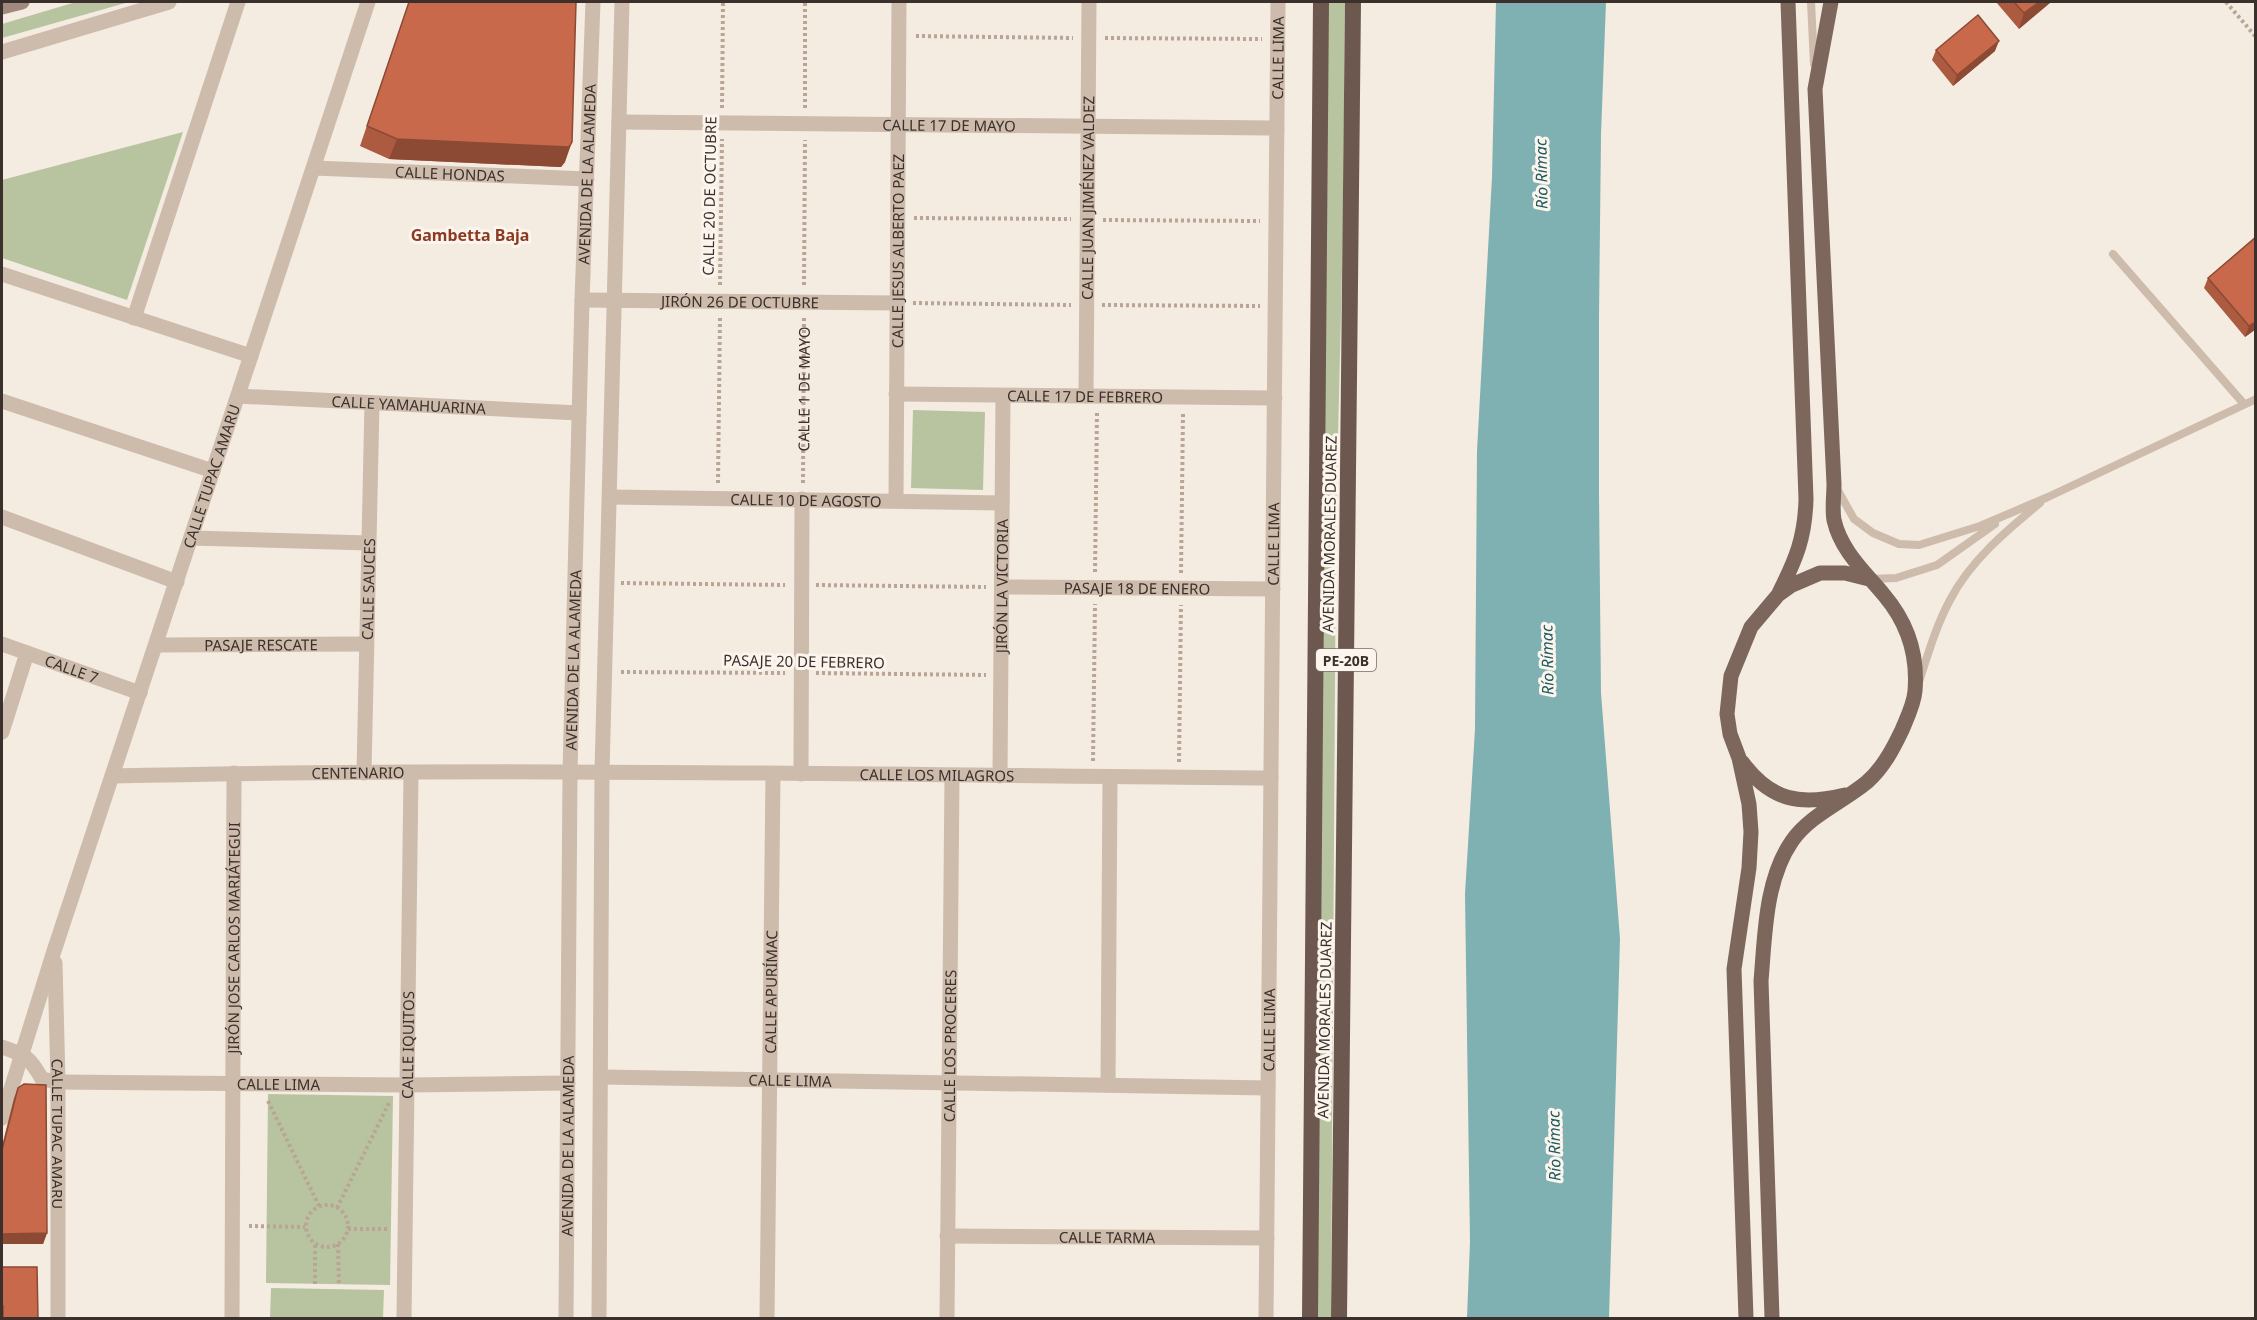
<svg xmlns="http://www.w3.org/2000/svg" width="2257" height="1320" font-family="'Noto Sans',sans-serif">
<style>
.green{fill:#b8c4a0}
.water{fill:#7fb0b2}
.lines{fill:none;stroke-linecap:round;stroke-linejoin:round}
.path{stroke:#b9a596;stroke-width:4;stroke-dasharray:3 3;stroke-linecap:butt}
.service{stroke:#cdbbac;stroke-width:8}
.minor{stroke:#cdbbac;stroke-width:15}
.tertiary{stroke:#cdbbac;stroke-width:15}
.secondary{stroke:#a18a7d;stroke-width:15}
.primary{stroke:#7d675c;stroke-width:15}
.trunk{stroke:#6c584f;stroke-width:16}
.wall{fill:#ac5a40}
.shaded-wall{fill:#8c4a34}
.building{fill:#c8694b;stroke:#8c4a34;stroke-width:1.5}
.labels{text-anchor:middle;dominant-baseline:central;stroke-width:6;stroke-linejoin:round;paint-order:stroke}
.shield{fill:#fbf5ee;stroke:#756b66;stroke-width:1.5}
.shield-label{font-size:14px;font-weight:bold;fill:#3b302b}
.street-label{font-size:15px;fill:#3b302b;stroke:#fbf5ee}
.water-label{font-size:16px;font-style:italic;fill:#1f5a5e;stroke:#fbf5ee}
.neighbourhood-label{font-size:16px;font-weight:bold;fill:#8c3b22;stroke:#fbf5ee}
</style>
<rect width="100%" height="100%" fill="#f4ebe1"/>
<path class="green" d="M 76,2 L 129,2 L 2,38 L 2,24 Z
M 1327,2 L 1345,2 L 1343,230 L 1336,520 L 1331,1318 L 1317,1318 Z
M 183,132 L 127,300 L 2,258 L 2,180 Z
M 913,410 L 985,412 L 983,490 L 911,488 Z
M 268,1094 L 393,1096 L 390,1285 L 266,1283 Z
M 271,1288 L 384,1290 L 383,1318 L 270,1318 Z"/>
<path class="water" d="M 1496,2 L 1606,2 L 1601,134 L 1599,316 L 1599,495 L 1601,693 L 1620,939 L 1609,1318 L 1467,1318 L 1470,1242 L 1465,894 L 1475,729 L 1477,451 L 1492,177 Z"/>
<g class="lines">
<g class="path">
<path d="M 2226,2 L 2256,37"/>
<path d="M 916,36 L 1073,38"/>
<path d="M 1105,38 L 1262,39"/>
<path d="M 722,108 L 723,2"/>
<path d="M 805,108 L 805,2"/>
<path d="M 914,218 L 1071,219"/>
<path d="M 1103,220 L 1260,221"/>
<path d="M 720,285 L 722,139"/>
<path d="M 804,285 L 805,140"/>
<path d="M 913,303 L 1071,305"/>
<path d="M 1102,305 L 1260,306"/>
<path d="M 718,483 L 720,316"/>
<path id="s1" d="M 803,483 L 804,317"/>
<path d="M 1095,572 L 1097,412"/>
<path d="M 1181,573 L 1183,413"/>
<path d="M 621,583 L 785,585"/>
<path d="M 816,585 L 986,587"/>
<path d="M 621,672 L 785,673"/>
<path d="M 816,673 L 986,675"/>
<path d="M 1093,761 L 1095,604"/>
<path d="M 1179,762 L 1181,605"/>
<path d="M 268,1101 L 319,1206"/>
<circle cx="327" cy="1226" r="21"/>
<path d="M 337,1208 L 389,1103"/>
<path d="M 249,1226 L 305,1227"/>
<path d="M 348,1229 L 389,1229"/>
<path d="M 338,1244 L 339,1284"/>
<path d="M 315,1284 L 315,1244"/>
</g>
<path class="service" d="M 1811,2 L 1814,64
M 2113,254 L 2244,404
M 1836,487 L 1854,519 L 1873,533 L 1899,544 L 1919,545 L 1980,526 L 2048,497 L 2256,399
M 1870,579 L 1896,578 L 1937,565 L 1995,524
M 1919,682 C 1928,654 1936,626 1950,600 C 1970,561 2007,530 2040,503"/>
<g class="minor">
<path d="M 2,52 L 169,2"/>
<path id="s2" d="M 619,122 L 1277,128"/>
<path id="s3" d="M 314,168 L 587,179"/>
<path d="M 2,274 L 251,356"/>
<path id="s4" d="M 582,300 L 897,303"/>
<path d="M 134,318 L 238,2"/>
<path id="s5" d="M 896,394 L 1275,398"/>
<path id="s6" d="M 238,396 L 579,413"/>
<path id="s7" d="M 1086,396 L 1089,2"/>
<path d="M 2,401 L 213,471"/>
<path id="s8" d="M 610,497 L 1002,503"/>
<path id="s9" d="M 896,500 L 899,2"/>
<path d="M 2,517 L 177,582"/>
<path d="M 191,538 L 368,543"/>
<path id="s10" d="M 1002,587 L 1273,589"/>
<path id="s11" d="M 2,644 L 140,693"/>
<path id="s12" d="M 156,645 L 366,644"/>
<path d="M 2,732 L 27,653"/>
<path id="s13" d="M 364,773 L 372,403"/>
<path d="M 801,774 L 802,499"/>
<path id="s14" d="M 112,776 C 498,767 885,775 1271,778"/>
<path id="s15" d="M 1000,776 L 1003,396"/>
<path id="s16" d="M 55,963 L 58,1082 L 58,1318"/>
<path id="s17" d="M 2,1047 C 25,1055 29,1056 42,1079 L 58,1082 L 407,1085 L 568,1083"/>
<path id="s18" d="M 601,1077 L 1268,1088"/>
<path d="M 1108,1085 L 1110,777"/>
<path id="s19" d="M 2,1118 L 54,951 L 368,2"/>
<path id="s20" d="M 947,1236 L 1267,1238"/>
<path id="s21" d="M 232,1318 L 234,773"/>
<path id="s22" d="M 404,1318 L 411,773"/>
<path id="s23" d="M 767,1318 L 773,774"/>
<path id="s24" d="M 947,1318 L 952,776"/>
<path id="s25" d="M 1266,1318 L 1278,2"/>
</g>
<g class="tertiary">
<path id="s26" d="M 566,1318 L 570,773 L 582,300 L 593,2"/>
<path d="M 599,1318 L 602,772 L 622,2"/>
</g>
<path class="secondary" d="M 2,7 L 22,2"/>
<path class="primary" d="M 1779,593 C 1796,559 1805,538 1806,499 L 1788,2
M 1742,762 C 1771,801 1800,806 1845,795
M 1746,1318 L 1734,969 L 1749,868 L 1751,832 L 1749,804 L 1739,758 L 1730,734 L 1727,714 L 1731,676 L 1751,627 L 1778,595 L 1792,585 L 1820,573 L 1845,573 L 1869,579
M 1772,1318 L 1761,981 C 1765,935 1765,880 1792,841 C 1810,815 1843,802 1867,782 C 1883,768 1893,749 1902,730 C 1907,718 1914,704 1915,691 C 1918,655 1907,622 1884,595 C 1865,572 1841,551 1834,520 C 1832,509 1834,495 1834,484 L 1815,89 L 1831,2"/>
<path class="trunk" d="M 1310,1318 L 1321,2
M 1339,1318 L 1353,2"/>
</g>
<path class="wall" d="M 409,2 L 576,2 L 565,162 L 561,167 L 389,159 L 360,146 Z
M 1996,2 L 2051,2 L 2019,29 Z
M 1936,50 L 1995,51 L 1953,86 L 1932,60 Z
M 2256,237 L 2256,329 L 2245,337 L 2204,288 L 2208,278 Z
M 18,1088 L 47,1233 L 43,1244 L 2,1244 L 2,1146 L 14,1098 Z"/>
<path class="shaded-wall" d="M 2039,2 L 2051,2 L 2019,29 L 2024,13 Z
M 1999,41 L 1995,51 L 1953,86 L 1957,75 Z
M 397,139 L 572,142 L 565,162 L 561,167 L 389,159 Z
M 2256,322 L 2256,329 L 2245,337 L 2249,326 Z
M 47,1233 L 43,1244 L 2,1244 L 2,1234 Z"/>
<path class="building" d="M 409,2 L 576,2 L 572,142 L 569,147 L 397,139 L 367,126 Z
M 2014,2 L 2039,2 L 2024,13 Z
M 1978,15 L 1999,41 L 1957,75 L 1936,50 Z
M 2256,237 L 2256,322 L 2249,326 L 2208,278 Z
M 24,1084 L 46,1085 L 47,1233 L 2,1234 L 2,1150 L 18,1088 Z
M 2,1267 L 37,1267 L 38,1318 L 3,1318 L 3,1306 L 2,1306 Z
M 2,1306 L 3,1306 L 3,1318 L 2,1318 Z"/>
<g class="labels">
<rect class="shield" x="1316" y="649" width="60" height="22" rx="4.5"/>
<g class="shield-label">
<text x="1346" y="660">PE-20B</text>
</g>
<g class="street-label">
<text stroke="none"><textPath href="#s25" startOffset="1260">CALLE LIMA</textPath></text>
<text stroke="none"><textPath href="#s2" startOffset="330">CALLE 17 DE MAYO</textPath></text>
<text stroke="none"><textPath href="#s3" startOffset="136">CALLE HONDAS</textPath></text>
<text stroke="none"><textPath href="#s26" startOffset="1144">AVENIDA DE LA ALAMEDA</textPath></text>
<text transform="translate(709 196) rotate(-89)">CALLE 20 DE OCTUBRE</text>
<text stroke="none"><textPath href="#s7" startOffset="198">CALLE JUAN JIMÉNEZ VALDEZ</textPath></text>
<text stroke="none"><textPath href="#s9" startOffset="249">CALLE JESUS ALBERTO PAEZ</textPath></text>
<text stroke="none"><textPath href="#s4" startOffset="158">JIRÓN 26 DE OCTUBRE</textPath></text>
<text stroke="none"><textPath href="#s1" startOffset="94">CALLE 1 DE MAYO</textPath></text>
<text stroke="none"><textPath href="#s5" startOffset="189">CALLE 17 DE FEBRERO</textPath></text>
<text stroke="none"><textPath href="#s6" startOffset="171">CALLE YAMAHUARINA</textPath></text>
<text stroke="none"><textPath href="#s19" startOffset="675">CALLE TUPAC AMARU</textPath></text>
<text stroke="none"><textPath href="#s8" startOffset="196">CALLE 10 DE AGOSTO</textPath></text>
<text transform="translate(1329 534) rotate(-89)">AVENIDA MORALES DUAREZ</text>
<text stroke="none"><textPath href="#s25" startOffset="774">CALLE LIMA</textPath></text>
<text stroke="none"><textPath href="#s15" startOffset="190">JIRÓN LA VICTORIA</textPath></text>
<text stroke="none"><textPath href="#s13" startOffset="184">CALLE SAUCES</textPath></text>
<text stroke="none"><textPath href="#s10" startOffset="135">PASAJE 18 DE ENERO</textPath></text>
<text stroke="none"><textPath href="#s12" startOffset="105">PASAJE RESCATE</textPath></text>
<text stroke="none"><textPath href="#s26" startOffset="658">AVENIDA DE LA ALAMEDA</textPath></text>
<text transform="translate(804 661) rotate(1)">PASAJE 20 DE FEBRERO</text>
<text stroke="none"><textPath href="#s11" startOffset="74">CALLE 7</textPath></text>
<text stroke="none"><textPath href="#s14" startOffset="246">CENTENARIO</textPath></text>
<text stroke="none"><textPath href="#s14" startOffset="825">CALLE LOS MILAGROS</textPath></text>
<text stroke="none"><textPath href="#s21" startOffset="380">JIRÓN JOSE CARLOS MARIÁTEGUI</textPath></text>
<text stroke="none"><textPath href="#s23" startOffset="326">CALLE APURÍMAC</textPath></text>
<text transform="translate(1324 1020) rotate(-89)">AVENIDA MORALES DUAREZ</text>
<text stroke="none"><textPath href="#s25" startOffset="288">CALLE LIMA</textPath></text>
<text stroke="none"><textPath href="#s22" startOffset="273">CALLE IQUITOS</textPath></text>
<text stroke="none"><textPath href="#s24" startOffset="272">CALLE LOS PROCERES</textPath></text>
<text stroke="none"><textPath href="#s18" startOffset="189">CALLE LIMA</textPath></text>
<text stroke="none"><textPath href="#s17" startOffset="290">CALLE LIMA</textPath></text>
<text stroke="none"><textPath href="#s16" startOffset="171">CALLE TUPAC AMARU</textPath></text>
<text stroke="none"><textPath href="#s26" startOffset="172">AVENIDA DE LA ALAMEDA</textPath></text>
<text stroke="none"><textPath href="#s20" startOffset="160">CALLE TARMA</textPath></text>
</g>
<g class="water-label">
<text transform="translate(1541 174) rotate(-91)">Río Rímac</text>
<text transform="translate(1547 660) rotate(-91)">Río Rímac</text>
<text transform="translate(1554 1146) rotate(-91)">Río Rímac</text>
</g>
<g class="neighbourhood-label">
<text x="470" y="235">Gambetta Baja</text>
</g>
</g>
<rect width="2257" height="1320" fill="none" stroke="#3b302b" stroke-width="6"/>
</svg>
